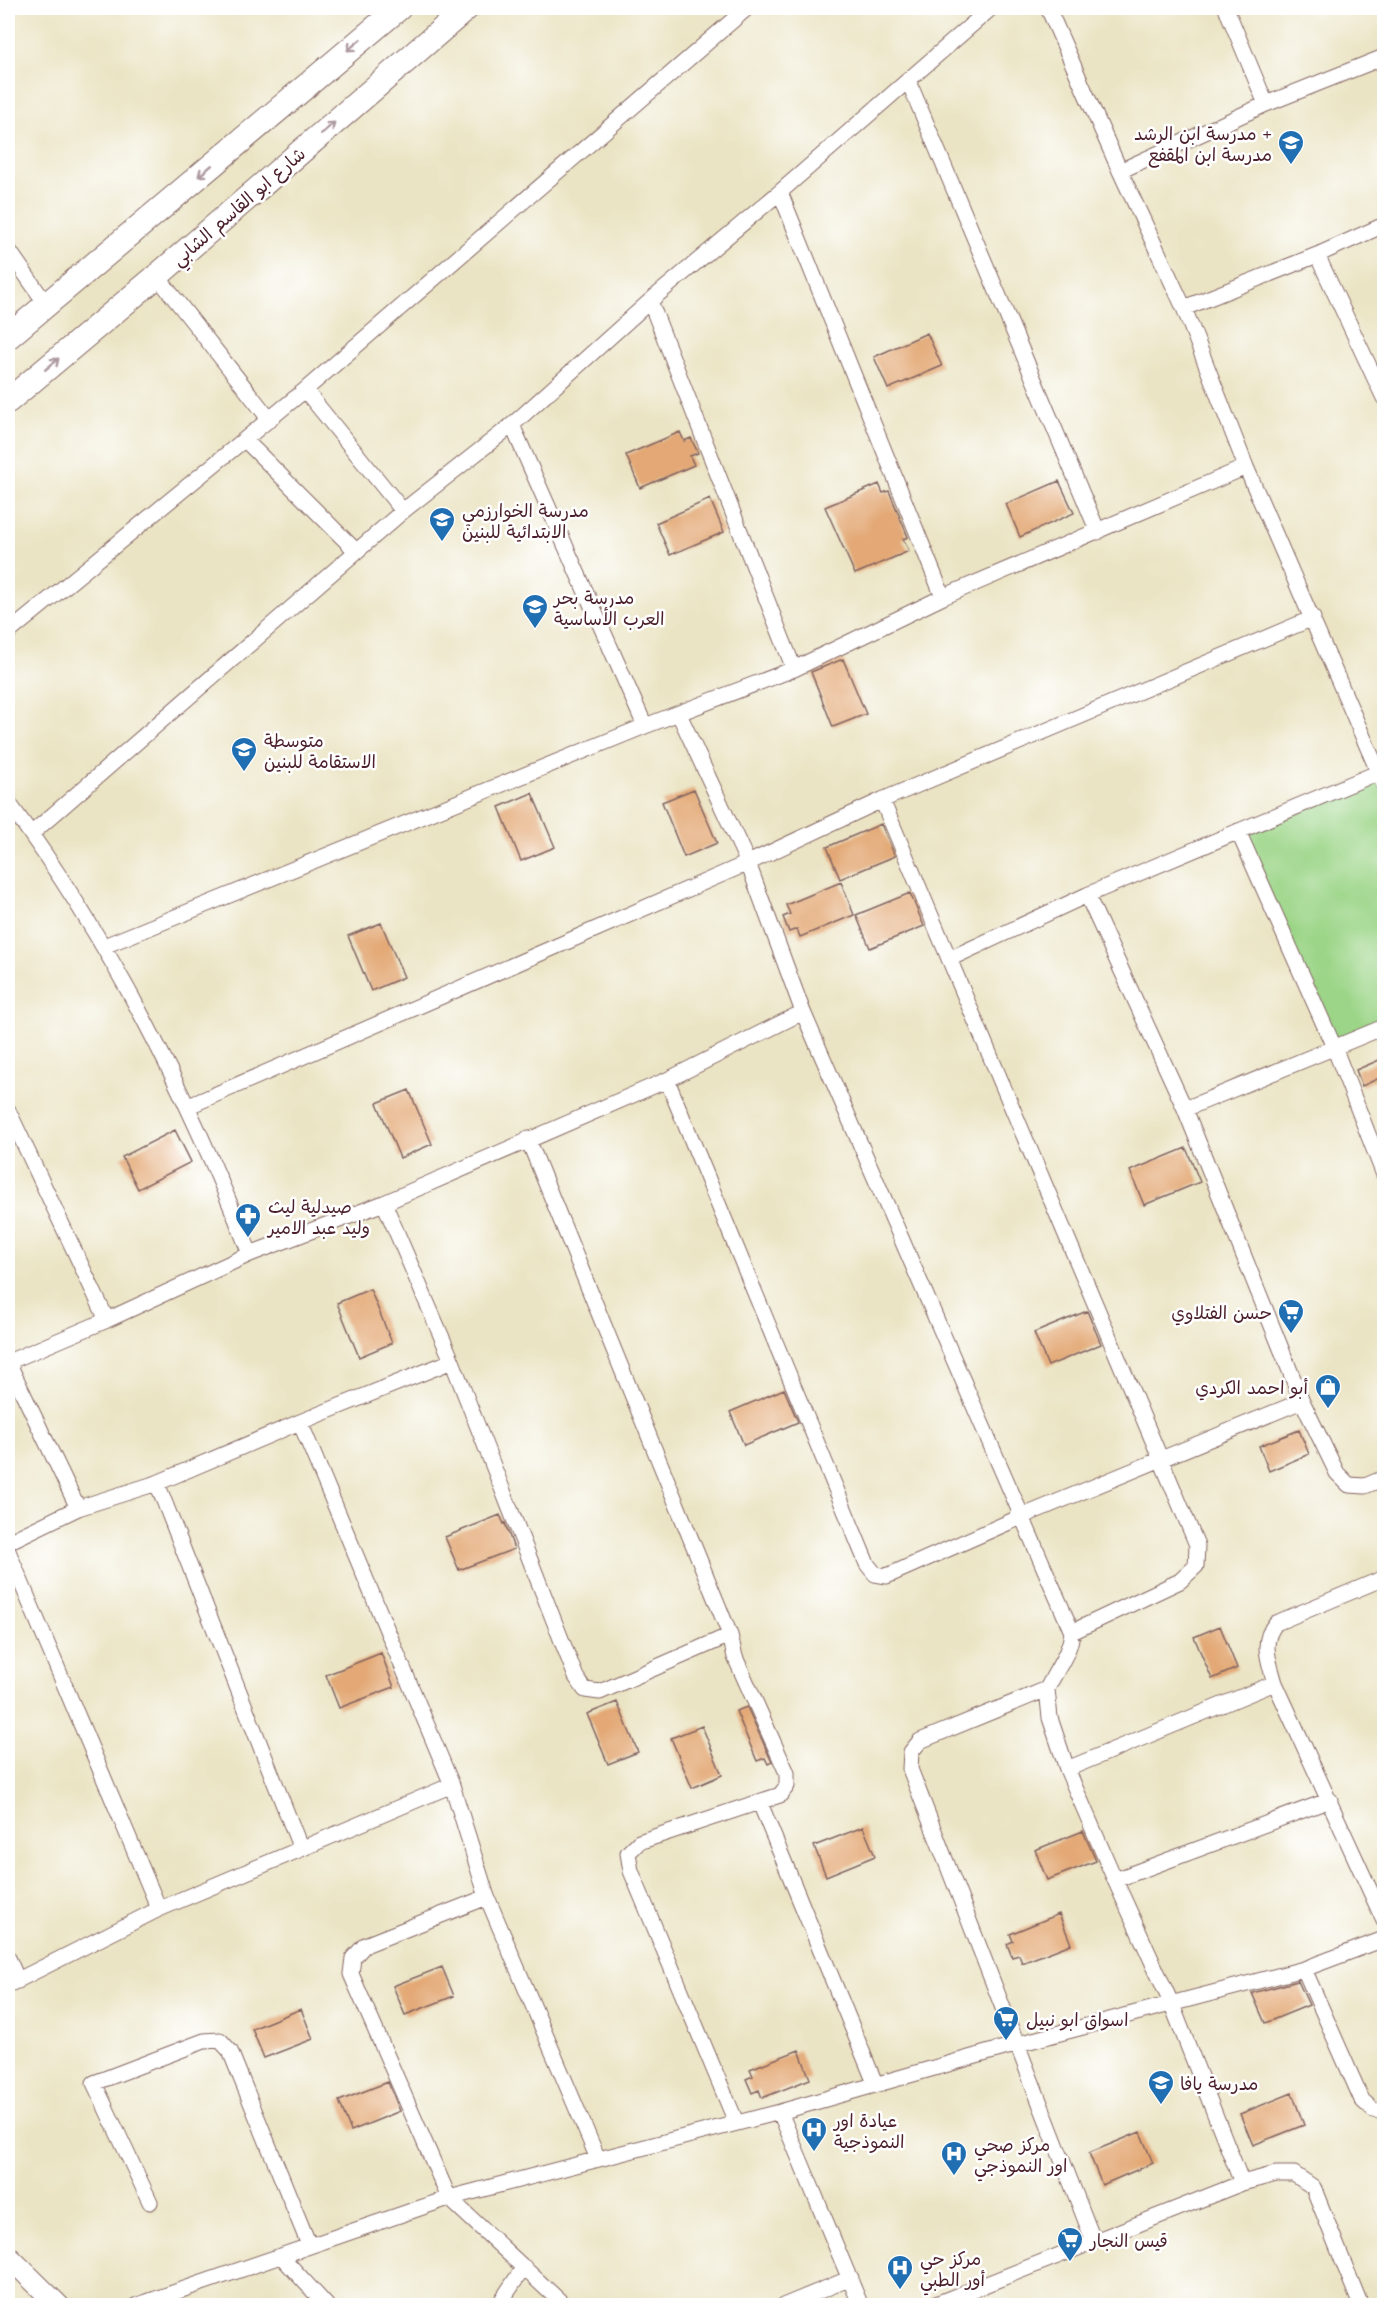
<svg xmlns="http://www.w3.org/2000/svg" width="1392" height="2313" font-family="Mali,'Playpen Sans Arabic',sans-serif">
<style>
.green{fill:#9cd588;stroke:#737a5a;stroke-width:1.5}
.building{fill:#e3a874}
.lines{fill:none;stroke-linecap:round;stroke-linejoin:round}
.lane-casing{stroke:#826461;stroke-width:10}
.street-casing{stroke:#826461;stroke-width:17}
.secondary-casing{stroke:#826461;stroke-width:23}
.primary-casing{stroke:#826461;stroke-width:26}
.lane{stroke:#fff;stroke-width:8}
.street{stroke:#fff;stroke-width:15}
.secondary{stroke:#fff;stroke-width:21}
.primary{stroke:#fff;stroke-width:24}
.oneway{stroke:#ae9aa0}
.labels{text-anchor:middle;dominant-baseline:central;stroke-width:5;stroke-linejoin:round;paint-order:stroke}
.poi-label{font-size:18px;fill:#4a1f2b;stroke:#fff;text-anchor:start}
.street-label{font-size:18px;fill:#4a1f2b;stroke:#fff}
</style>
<rect width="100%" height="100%" fill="#fff"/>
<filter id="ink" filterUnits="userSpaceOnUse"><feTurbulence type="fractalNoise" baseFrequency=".0167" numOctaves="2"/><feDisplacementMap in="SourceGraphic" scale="12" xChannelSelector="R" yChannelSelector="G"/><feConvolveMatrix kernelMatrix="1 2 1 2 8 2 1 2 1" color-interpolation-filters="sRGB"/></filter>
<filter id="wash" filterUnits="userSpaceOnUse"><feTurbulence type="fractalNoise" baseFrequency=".008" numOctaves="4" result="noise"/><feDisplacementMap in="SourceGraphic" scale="24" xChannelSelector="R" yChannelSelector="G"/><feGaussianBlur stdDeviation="1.35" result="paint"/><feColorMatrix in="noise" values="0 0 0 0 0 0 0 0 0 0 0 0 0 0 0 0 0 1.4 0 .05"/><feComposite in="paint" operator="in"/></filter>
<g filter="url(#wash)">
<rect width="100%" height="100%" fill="#ebe4c4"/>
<path class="green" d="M 1379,773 L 1384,786 L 1384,1022 L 1334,1047 L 1238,831 Z"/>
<g id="blocks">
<path class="building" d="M 927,333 L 942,366 L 888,389 L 874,357 Z
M 680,432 L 684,441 L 691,438 L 698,453 L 690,456 L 694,465 L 640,488 L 626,455 Z
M 1059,481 L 1074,513 L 1020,537 L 1006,504 Z
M 879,484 L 883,493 L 889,491 L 908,537 L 903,539 L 909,551 L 855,574 L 825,507 Z
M 710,499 L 724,532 L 670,555 L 656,523 Z
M 843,659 L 866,714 L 833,727 L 811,672 Z
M 694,789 L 717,843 L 684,857 L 662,802 Z
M 532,793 L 555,847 L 521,861 L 499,807 Z
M 881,824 L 895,856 L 840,879 L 827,847 Z
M 841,882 L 854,915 L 800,937 L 797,929 L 789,932 L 783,917 L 790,914 L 786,905 Z
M 910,893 L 924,926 L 870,948 L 856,915 Z
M 381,923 L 404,977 L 371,991 L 348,936 Z
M 1384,1058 L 1384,1076 L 1362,1086 L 1356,1070 Z
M 409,1090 L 432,1144 L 400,1158 L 377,1103 Z
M 175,1130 L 191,1162 L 138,1189 L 122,1157 Z
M 1186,1148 L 1200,1182 L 1144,1205 L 1130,1171 Z
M 370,1289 L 392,1343 L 359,1357 L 337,1303 Z
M 1087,1311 L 1101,1344 L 1048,1366 L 1034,1333 Z
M 784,1389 L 798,1422 L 744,1445 L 730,1412 Z
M 1299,1430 L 1309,1454 L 1269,1471 L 1259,1446 Z
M 500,1515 L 504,1524 L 505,1523 L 514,1549 L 459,1570 L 445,1537 Z
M 1220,1626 L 1237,1668 L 1212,1679 L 1194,1637 Z
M 381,1653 L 394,1687 L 339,1708 L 326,1675 Z
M 617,1702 L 638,1752 L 608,1764 L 587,1714 Z
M 747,1707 L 772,1762 L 768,1764 L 765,1758 L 757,1761 L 736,1711 Z
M 702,1726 L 722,1775 L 692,1788 L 671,1738 Z
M 863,1827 L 875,1856 L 826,1876 L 814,1846 Z
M 1083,1831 L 1096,1861 L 1047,1880 L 1035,1850 Z
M 1059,1914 L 1071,1944 L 1022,1963 L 1019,1955 L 1012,1957 L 1007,1944 L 1013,1941 L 1010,1934 Z
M 442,1967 L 454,1996 L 405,2015 L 393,1986 Z
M 1298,1981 L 1309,2005 L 1265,2023 L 1252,1993 Z
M 301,2009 L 313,2039 L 264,2058 L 252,2029 Z
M 799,2050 L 810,2079 L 762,2098 L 759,2090 L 752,2093 L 746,2079 L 753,2076 L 750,2069 Z
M 388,2082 L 400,2111 L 351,2131 L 339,2101 Z
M 1292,2093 L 1304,2125 L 1253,2145 L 1240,2114 Z
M 1140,2132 L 1153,2163 L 1102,2185 L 1089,2153 Z"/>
</g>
</g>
<g filter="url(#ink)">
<use href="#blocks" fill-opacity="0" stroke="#826461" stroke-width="1.5"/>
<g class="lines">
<defs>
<path id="lane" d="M 969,2291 L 974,2306"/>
<path id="street" d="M 1048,8 L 1120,171 L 1184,308 L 1246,467 L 1384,785
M 1226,8 L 1266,104
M 908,80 L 1098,532
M 1120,171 L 1266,104 L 1384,57
M 780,192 L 943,597
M 8,249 L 46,304
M 1317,255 L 1384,398
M 157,276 L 270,420
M 650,301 L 794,669
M 1184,308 L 1317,255 L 1384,225
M 305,390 L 403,511
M 512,425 L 645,726
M 245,440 L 356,551
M 8,633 L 305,390 L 747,8
M 679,714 L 748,863 L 803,1012 L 1072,1632 C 1070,1654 1056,1669 1047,1689 L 920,1741 L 911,1752 L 910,1769 L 1094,2242
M 882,800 L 1197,1545 L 1196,1566 L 1180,1581 L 1072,1632
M 8,802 C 111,942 187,1092 250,1254
M 1238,831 L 1334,1047 L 1384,1175
M 31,834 L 403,511 L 512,425 L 650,301 L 780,192 L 991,8
M 1087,895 L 1185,1109 L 1302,1401 L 1337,1473 L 1349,1485 L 1365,1486 L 1384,1478
M 104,946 L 645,726 L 794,669 L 943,597 L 1246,467
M 949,959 L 1087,895 L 1384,770
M 667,1080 L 867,1564 L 875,1574 L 887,1576 L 1023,1516 L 1302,1401
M 189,1106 L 748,863 L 882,800 L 1313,618
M 1185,1109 L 1384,1027
M 8,1110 L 107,1320
M 528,1139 L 730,1635 L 735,1657 L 787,1773 L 787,1786 L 780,1795 L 639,1842 L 628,1853 L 631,1871 L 736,2122
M 384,1203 L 452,1361 L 576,1677 L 585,1690 L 600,1692 L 730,1635
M 8,1362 L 107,1320 L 250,1254 L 384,1203 L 667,1080 L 803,1012
M 8,1362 L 78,1508
M 300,1422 L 452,1785 L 487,1897 L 598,2159
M 157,1483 L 301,1849
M 8,1542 L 78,1508 L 157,1483 L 300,1422 L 452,1361
M 8,1551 L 159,1909
M 1384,1578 L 1276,1623 C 1260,1642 1269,1661 1275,1683 L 1384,1921
M 1047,1689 L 1050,1718 L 1067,1769 L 1115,1880 L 1172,2005 L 1242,2183
M 1067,1769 L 1275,1683
M 760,1803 L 875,2083
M 1115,1880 L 1330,1800
M 487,1897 L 365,1945 L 353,1958 L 351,1974 L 449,2198 L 565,2306
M 8,1958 L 18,1981
M 1304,1969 L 1362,2100 L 1373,2110 L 1384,2112
M 8,1985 L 159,1909 L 452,1785
M 780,2112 L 861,2306
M 150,2202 L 94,2083 L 204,2041 L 220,2040 L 230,2051 L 309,2245
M 281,2256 L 327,2306
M 135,2306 L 449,2198 L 780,2112 L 1018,2044 L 1304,1969 L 1384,1939
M 498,2306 L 524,2267
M 783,2306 L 851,2278
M 931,2306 L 1242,2183 L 1276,2174 L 1294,2174 L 1313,2187 L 1361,2306"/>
<path id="secondary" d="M 8,2256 L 59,2306"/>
<path id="primary" d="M 8,337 L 399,8
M 8,401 L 157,276 L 467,8"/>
</defs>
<use href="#lane" class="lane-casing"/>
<use href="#street" class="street-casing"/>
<use href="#secondary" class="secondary-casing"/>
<use href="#primary" class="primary-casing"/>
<use href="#lane" class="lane"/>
<use href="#street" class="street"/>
<use href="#secondary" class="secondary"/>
<use href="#primary" class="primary"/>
</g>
<defs><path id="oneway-shaft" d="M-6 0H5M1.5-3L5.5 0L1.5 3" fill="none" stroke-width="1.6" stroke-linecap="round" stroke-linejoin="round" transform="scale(1.5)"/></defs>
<g class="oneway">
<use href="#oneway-shaft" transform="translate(354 45) rotate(140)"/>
<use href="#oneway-shaft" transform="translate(328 128) rotate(-41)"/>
<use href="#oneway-shaft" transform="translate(205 171) rotate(140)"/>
<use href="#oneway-shaft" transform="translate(52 364) rotate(-40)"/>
</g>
</g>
<defs>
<symbol id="school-pin" viewBox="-11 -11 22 30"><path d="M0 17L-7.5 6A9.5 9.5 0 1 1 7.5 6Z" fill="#1f6fb2" stroke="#fff"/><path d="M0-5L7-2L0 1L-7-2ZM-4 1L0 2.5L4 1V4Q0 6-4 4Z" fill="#fff"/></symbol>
<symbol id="pharmacy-pin" viewBox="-11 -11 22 30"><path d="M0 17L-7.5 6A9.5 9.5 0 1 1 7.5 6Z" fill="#1f6fb2" stroke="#fff"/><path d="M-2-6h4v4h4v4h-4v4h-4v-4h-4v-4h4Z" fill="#fff"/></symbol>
<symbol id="supermarket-pin" viewBox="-11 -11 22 30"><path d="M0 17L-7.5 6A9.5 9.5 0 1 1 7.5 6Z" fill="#1f6fb2" stroke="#fff"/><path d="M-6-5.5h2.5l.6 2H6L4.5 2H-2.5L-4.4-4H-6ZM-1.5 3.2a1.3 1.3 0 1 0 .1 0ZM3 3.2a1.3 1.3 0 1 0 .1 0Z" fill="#fff"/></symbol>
<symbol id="shop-pin" viewBox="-11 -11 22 30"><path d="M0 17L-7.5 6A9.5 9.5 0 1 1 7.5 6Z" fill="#1f6fb2" stroke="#fff"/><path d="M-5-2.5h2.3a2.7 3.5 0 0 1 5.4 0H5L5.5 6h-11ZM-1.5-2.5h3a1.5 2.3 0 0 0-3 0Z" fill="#fff"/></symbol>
<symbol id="hospital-pin" viewBox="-11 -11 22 30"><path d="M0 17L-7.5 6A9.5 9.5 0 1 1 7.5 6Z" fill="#1f6fb2" stroke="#fff"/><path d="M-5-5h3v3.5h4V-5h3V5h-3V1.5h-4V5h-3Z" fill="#fff"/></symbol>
</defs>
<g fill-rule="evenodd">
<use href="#school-pin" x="1276" y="128" width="30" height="40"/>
<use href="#school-pin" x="427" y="505" width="30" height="40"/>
<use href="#school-pin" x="520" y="592" width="30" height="40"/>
<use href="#school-pin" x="229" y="735" width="30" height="40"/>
<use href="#pharmacy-pin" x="233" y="1201" width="30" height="40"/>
<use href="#supermarket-pin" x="1276" y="1297" width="30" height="40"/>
<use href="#shop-pin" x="1313" y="1372" width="30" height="40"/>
<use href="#supermarket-pin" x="991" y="2004" width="30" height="40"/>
<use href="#school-pin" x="1146" y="2068" width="30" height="40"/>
<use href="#hospital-pin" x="799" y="2115" width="30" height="40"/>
<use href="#hospital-pin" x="939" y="2139" width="30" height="40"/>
<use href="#supermarket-pin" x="1055" y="2225" width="30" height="40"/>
<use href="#hospital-pin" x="885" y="2253" width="30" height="40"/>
</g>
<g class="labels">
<g class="poi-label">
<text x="1272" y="133" text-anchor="end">مدرسة ابن الرشد +<tspan x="1272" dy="21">مدرسة ابن المقفع</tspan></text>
<text x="462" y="510">مدرسة الخوارزمي<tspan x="462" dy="21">الابتدائية للبنين</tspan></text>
<text x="554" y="597">مدرسة بحر<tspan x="554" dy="21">العرب الأساسية</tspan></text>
<text x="264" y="740">متوسطة<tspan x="264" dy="21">الاستقامة للبنين</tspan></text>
<text x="268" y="1206">صيدلية ليث<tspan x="268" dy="21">وليد عبد الامير</tspan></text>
<text x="1272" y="1312" text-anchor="end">حسن الفتلاوي</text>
<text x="1308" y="1387" text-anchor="end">أبو احمد الكردي</text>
<text x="1026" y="2019">اسواق ابو نبيل</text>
<text x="1180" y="2083">مدرسة يافا</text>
<text x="834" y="2120">عيادة اور<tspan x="834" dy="21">النموذجية</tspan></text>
<text x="974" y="2144">مركز صحي<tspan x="974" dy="21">اور النموذجي</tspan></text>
<text x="1090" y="2240">قيس النجار</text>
<text x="920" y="2258">مركز حي<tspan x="920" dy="21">أور الطبي</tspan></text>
</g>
<g class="street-label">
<text transform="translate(238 206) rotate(-41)">شارع ابو القاسم الشابي</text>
</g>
</g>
<rect width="1392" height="2313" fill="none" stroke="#fff" stroke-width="30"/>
</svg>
